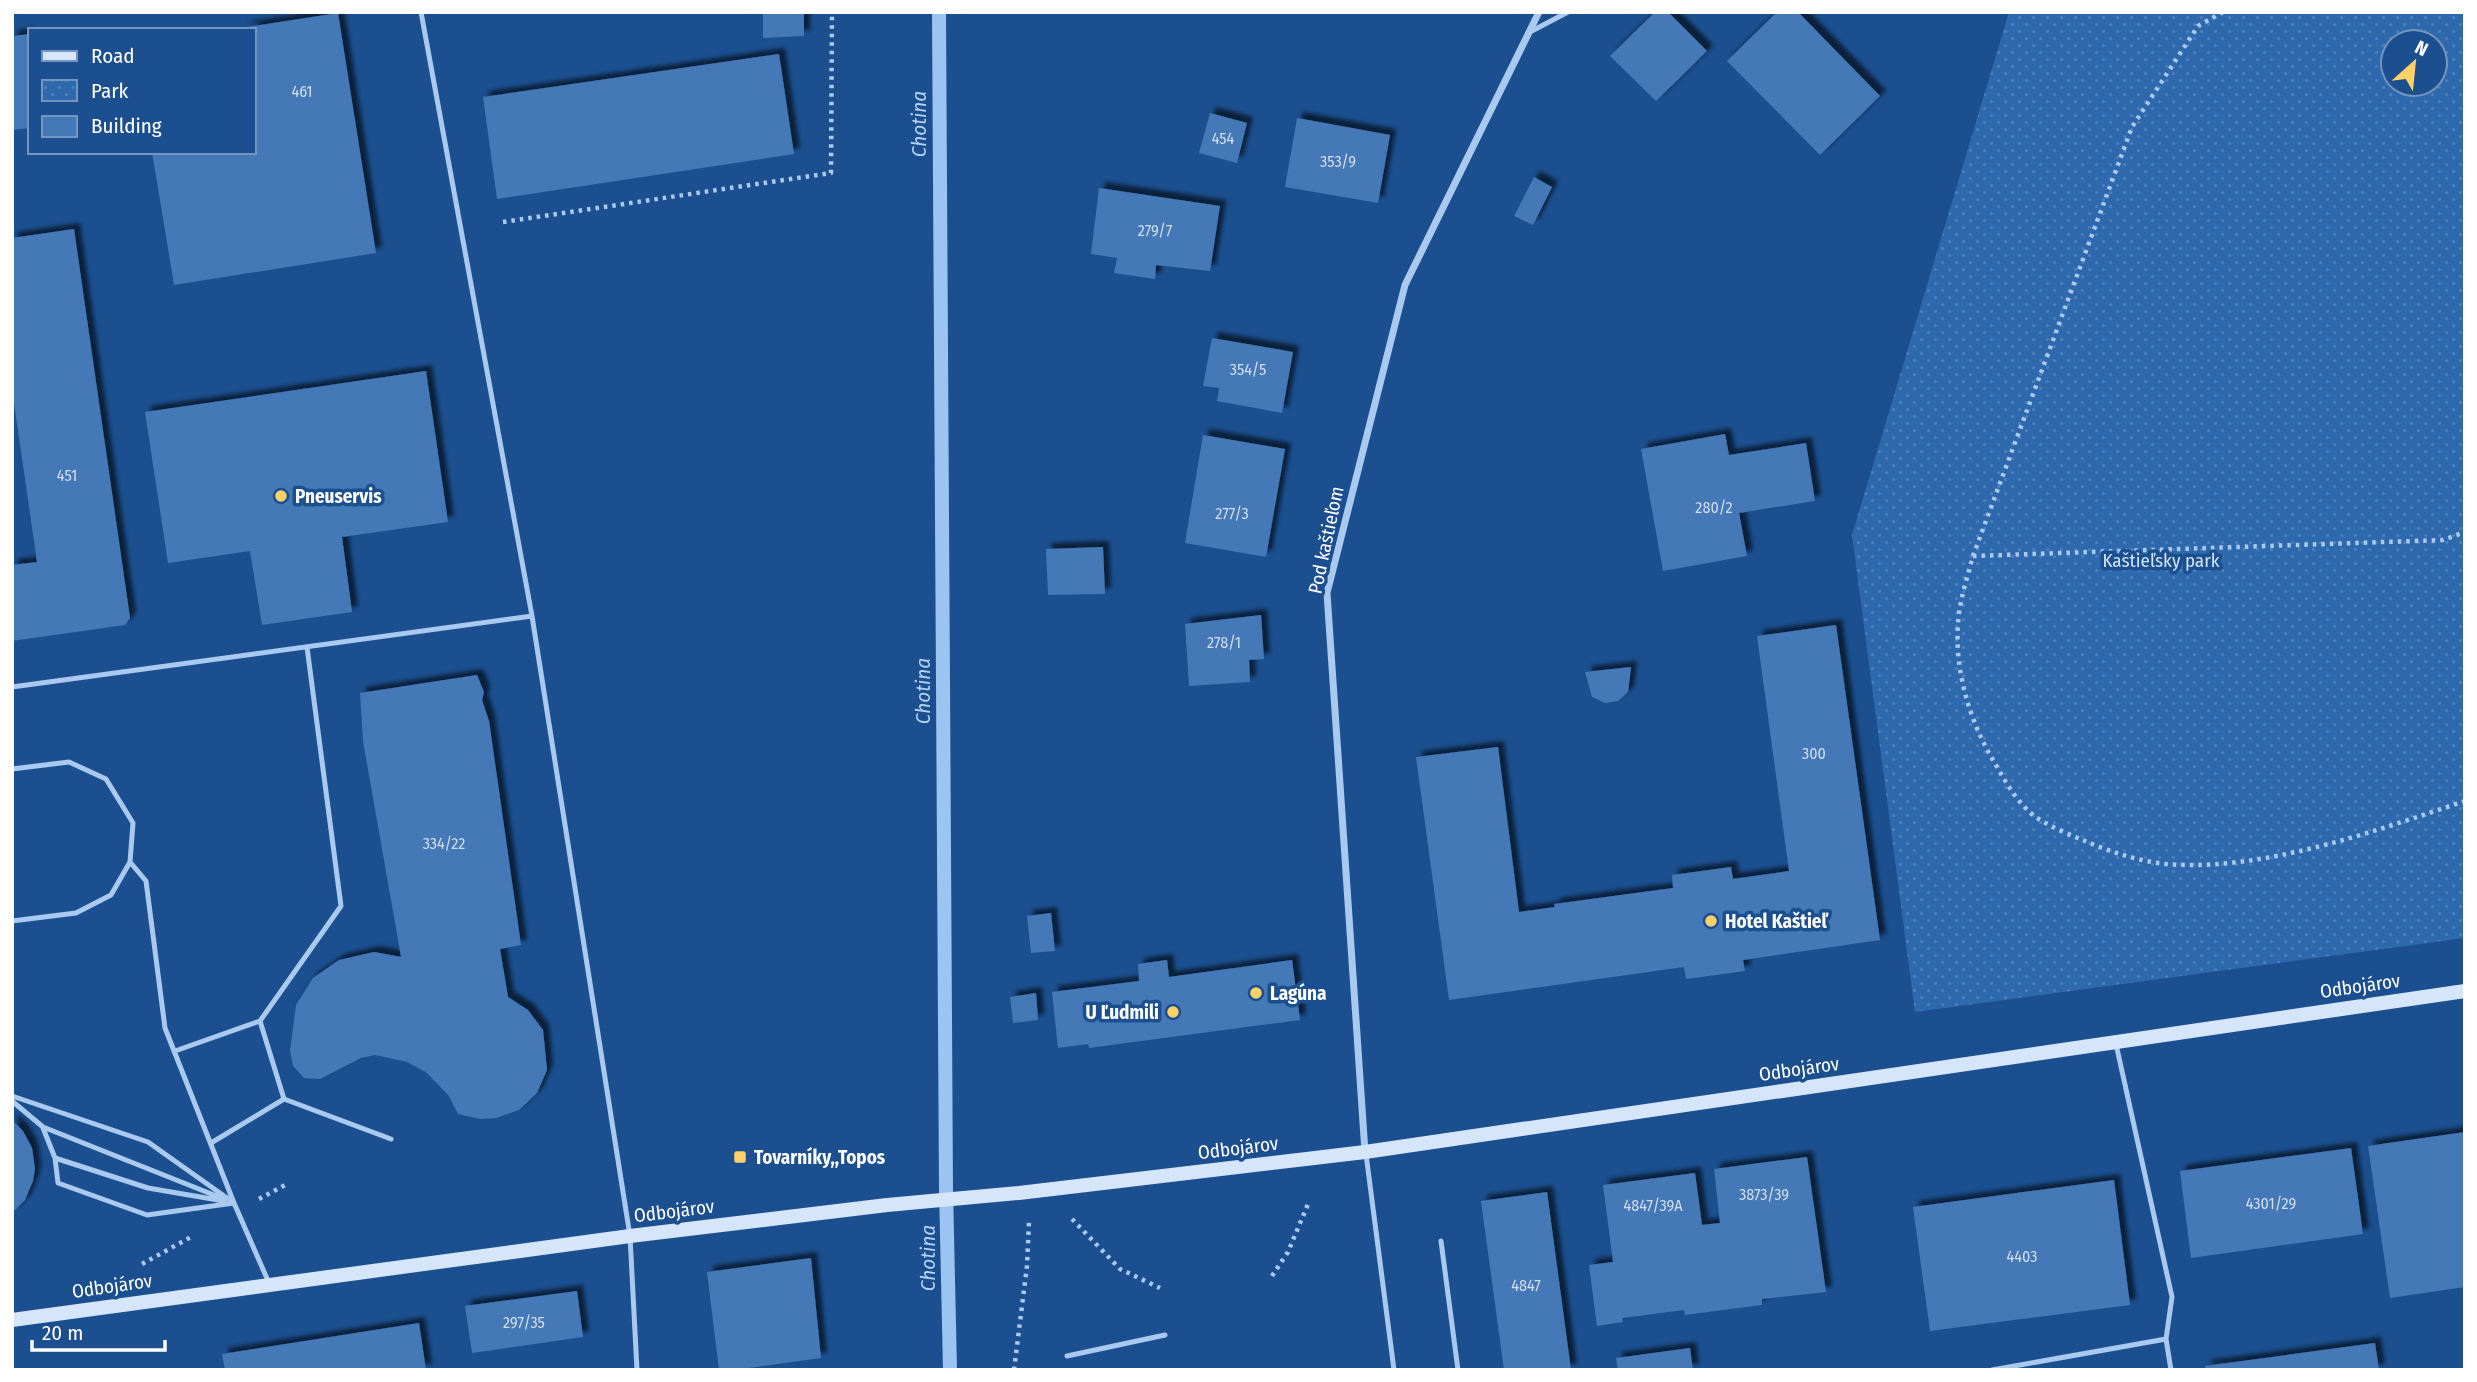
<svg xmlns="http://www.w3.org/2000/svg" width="2477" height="1382" font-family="'Fira Sans Condensed',sans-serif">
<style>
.park{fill:url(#park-dots);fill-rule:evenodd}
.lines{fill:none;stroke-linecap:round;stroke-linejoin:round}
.stream{stroke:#9cc4f0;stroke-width:14}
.building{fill:#4478b7;filter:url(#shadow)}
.path{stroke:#a9c9ee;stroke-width:4.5;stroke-dasharray:3.5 5;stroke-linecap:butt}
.lane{stroke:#a9c9ee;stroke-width:5}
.street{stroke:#a9c9ee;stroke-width:7}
.secondary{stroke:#d6e6fa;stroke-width:14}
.poi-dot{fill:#ffd166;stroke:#1b4f8f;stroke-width:2.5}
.labels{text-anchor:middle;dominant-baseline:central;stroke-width:7;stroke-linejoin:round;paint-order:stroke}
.number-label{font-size:16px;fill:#d0dded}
.poi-label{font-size:19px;font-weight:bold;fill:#fff;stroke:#1b4f8f;text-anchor:start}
.street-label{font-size:19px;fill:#fff;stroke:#1b4f8f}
.park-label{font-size:19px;fill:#cfe3fa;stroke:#1b4f8f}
.water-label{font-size:21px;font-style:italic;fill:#b5d3f5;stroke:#1b4f8f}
</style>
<defs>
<pattern id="park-dots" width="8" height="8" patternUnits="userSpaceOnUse" patternTransform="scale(1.75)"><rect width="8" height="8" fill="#2e69ad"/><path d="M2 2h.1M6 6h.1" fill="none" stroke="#4d80b9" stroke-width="1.8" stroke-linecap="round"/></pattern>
<filter id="shadow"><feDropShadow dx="6" dy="-6" stdDeviation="2" flood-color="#0009"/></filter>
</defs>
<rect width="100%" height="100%" fill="#1b4f8f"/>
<path class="park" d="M 2009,12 L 2465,12 L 2465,938 L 1915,1012 L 1852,535 ZM 2393,42 L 2435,42 L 2435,84 L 2393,84 Z"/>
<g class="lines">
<path class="stream" d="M 939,12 L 946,1188 L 950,1370"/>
</g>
<path class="building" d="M 763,12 L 804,12 L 804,36 L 763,38 Z
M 1655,12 L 1668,12 L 1707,51 L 1656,101 L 1610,56 Z
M 1777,12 L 1798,12 L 1880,96 L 1820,155 L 1727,61 Z
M 338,13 L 376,253 L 174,285 L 152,152 L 254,152 L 254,30 L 241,28 Z
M 30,34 L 30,128 L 12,130 L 12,36 Z
M 779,54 L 794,154 L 497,199 L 483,97 Z
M 1210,113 L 1247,123 L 1237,163 L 1199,153 Z
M 1297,118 L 1390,135 L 1378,203 L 1285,187 Z
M 1534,177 L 1552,187 L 1533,225 L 1514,216 Z
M 1099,188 L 1220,206 L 1210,271 L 1156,265 L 1155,279 L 1114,273 L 1117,258 L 1091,254 Z
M 74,229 L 130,618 L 125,625 L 12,641 L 12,565 L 37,562 L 12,389 L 12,238 Z
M 1212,338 L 1293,352 L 1282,413 L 1217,401 L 1219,388 L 1203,386 Z
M 426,371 L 448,522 L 342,537 L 352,612 L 262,625 L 250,551 L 168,563 L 145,412 Z
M 1725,434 L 1729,455 L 1806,443 L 1815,501 L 1739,513 L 1747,556 L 1663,571 L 1641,449 Z
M 1203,435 L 1285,449 L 1266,557 L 1185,543 Z
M 1103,547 L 1105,594 L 1048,595 L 1046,549 Z
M 1261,615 L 1264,659 L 1249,660 L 1250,682 L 1189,686 L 1185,624 Z
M 1836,625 L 1880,940 L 1743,960 L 1745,971 L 1716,975 L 1686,979 L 1684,967 L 1449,1000 L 1416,757 L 1498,747 L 1519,912 L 1555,907 L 1554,904 L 1673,888 L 1672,875 L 1731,867 L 1733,879 L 1789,871 L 1757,636 Z
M 1631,667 L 1628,692 L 1618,701 L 1605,703 L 1592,697 L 1585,672 Z
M 477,675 L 484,692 L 482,700 L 489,721 L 521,945 L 500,949 L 508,997 L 528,1010 L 543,1030 L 547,1070 L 537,1093 L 519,1110 L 496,1118 L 480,1119 L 458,1114 L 449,1096 L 427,1073 L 407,1062 L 375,1055 L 361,1058 L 320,1079 L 304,1078 L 293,1066 L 290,1051 L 296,1005 L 313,978 L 339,960 L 374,952 L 401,957 L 363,741 L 360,693 Z
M 1051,913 L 1055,951 L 1031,953 L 1027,916 Z
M 1167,960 L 1169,977 L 1292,960 L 1300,1020 L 1089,1048 L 1088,1044 L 1058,1048 L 1052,992 L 1139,981 L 1138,964 Z
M 1036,993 L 1038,1020 L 1013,1023 L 1010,997 Z
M 12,1120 L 23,1131 L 32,1148 L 35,1169 L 33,1181 L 25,1200 L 12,1213 Z
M 2465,1132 L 2465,1287 L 2390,1298 L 2368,1146 Z
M 2351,1148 L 2363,1234 L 2191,1258 L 2180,1171 Z
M 1807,1157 L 1826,1292 L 1762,1299 L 1762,1305 L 1685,1315 L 1684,1310 L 1622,1318 L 1623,1322 L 1597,1326 L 1589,1265 L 1613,1262 L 1603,1185 L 1695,1173 L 1702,1225 L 1720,1223 L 1714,1169 Z
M 2114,1180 L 2130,1305 L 1930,1331 L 1913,1207 Z
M 1547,1192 L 1571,1370 L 1504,1370 L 1481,1201 Z
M 811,1258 L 821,1358 L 735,1370 L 719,1370 L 707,1272 Z
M 577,1291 L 583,1337 L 472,1353 L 465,1306 Z
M 419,1323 L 426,1370 L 225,1370 L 222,1354 Z
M 2375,1343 L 2379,1370 L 2206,1370 L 2205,1366 Z
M 1690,1348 L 1693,1370 L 1618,1370 L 1616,1358 Z"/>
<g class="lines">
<path class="path" d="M 2223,12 L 2198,26 L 2132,127 L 1973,556 C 1969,571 1964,587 1961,602 C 1950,654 1966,715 1993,760 C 2004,779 2015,800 2033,815 C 2048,826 2068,834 2085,841 C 2111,852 2138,861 2166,864 C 2262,872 2375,831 2465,801
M 503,222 L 831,173 L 832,12
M 1973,556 L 2443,540 L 2465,532
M 259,1199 L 287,1184
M 1072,1219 L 1120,1269 L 1160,1288
M 142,1264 L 191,1237
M 1272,1276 L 1288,1252 L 1308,1204
M 1014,1370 L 1027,1266 L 1029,1221"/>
<path class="lane" d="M 421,12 L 532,616 L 630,1236 L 637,1370
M 1528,33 L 1568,12
M 12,687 L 532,616
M 12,769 L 69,762 L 106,779 L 133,823 L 130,862 L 111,895 L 76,913 L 12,921
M 130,862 L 146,881 L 165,1028 L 234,1203 L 269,1283
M 260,1021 L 284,1099
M 2116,1044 L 2172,1297 L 2166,1339 L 2171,1370
M 175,1051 L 260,1021 L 341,906 L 307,647
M 12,1096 L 148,1142 L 234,1203
M 12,1101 L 43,1127 L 224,1199
M 43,1128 L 55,1158 L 148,1188 L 224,1201
M 211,1143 L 284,1099 L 391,1139
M 1366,1154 L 1394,1370
M 55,1158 L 58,1183 L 147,1215 L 234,1203
M 1441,1241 L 1458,1370
M 1067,1356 L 1165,1335
M 1992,1370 L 2166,1339"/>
<path class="street" d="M 1365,1152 L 1327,593 L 1405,285 L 1539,12"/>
<path class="secondary" d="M 12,1320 L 630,1236 L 887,1205 L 1019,1193 L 1365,1152 L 2465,991"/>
</g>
<g class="poi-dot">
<circle cx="281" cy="496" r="7"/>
<circle cx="1711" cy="921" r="7"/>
<circle cx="1256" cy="993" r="7"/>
<circle cx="1173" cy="1012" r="7"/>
<rect x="733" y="1150" width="14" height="14" rx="3.5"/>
</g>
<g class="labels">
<g class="number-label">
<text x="302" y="91">461</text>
<text x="1223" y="138">454</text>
<text x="1338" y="161">353/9</text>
<text x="1155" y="230">279/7</text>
<text x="1248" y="369">354/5</text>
<text x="67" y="475">451</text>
<text x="1714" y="507">280/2</text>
<text x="1232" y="513">277/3</text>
<text x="1224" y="642">278/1</text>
<text x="1814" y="753">300</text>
<text x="444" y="843">334/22</text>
<text x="1764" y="1194">3873/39</text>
<text x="2271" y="1203">4301/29</text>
<text x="1653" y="1205">4847/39A</text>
<text x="2022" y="1256">4403</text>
<text x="1526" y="1285">4847</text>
<text x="524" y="1322">297/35</text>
</g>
<g class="poi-label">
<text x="295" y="496">Pneuservis</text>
<text x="1725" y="921">Hotel Kaštieľ</text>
<text x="1270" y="993">Lagúna</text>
<text x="1159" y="1012" text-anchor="end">U Ľudmili</text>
<text x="754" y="1157">Tovarníky,,Topos</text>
</g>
<g class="street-label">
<text transform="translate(1326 540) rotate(-78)">Pod kaštieľom</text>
<text transform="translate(2360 986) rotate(-8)">Odbojárov</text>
<text transform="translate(1799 1069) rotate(-8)">Odbojárov</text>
<text transform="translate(1238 1148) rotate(-7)">Odbojárov</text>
<text transform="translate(674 1211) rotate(-7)">Odbojárov</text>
<text transform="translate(112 1286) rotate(-8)">Odbojárov</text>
</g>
<g class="park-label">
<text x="2161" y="560">Kaštieľsky park</text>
</g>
<g class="water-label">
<text transform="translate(919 124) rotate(-90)">Chotina</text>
<text transform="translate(923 691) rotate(-90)">Chotina</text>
<text transform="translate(928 1258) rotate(-90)">Chotina</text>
</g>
</g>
<rect width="2477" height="1382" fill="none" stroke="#ffffff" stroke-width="28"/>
<rect x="28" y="28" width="228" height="126" fill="#1b4f8f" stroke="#7695bc" stroke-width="2"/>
<rect x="42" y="51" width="35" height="10" fill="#d6e6fa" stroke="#7695bc" stroke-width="2"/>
<text x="91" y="63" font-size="21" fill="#ffffff">Road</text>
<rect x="42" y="80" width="35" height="21" fill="url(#park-dots)" stroke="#7695bc" stroke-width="2"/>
<text x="91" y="98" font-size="21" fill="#ffffff">Park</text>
<rect x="42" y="116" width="35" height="21" fill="#4478b7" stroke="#7695bc" stroke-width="2"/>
<text x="91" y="133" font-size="21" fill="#ffffff">Building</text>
<g transform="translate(2414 63) rotate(27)"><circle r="33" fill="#1b4f8f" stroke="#7695bc" stroke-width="2"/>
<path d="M0-5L12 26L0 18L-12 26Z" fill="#ffd166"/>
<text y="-10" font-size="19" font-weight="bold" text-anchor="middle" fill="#ffffff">N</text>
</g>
<path d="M32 1340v10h133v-10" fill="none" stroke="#ffffff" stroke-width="3.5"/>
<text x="42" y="1340" font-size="21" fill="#ffffff" stroke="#1b4f8f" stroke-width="5" paint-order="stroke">20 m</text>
</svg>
